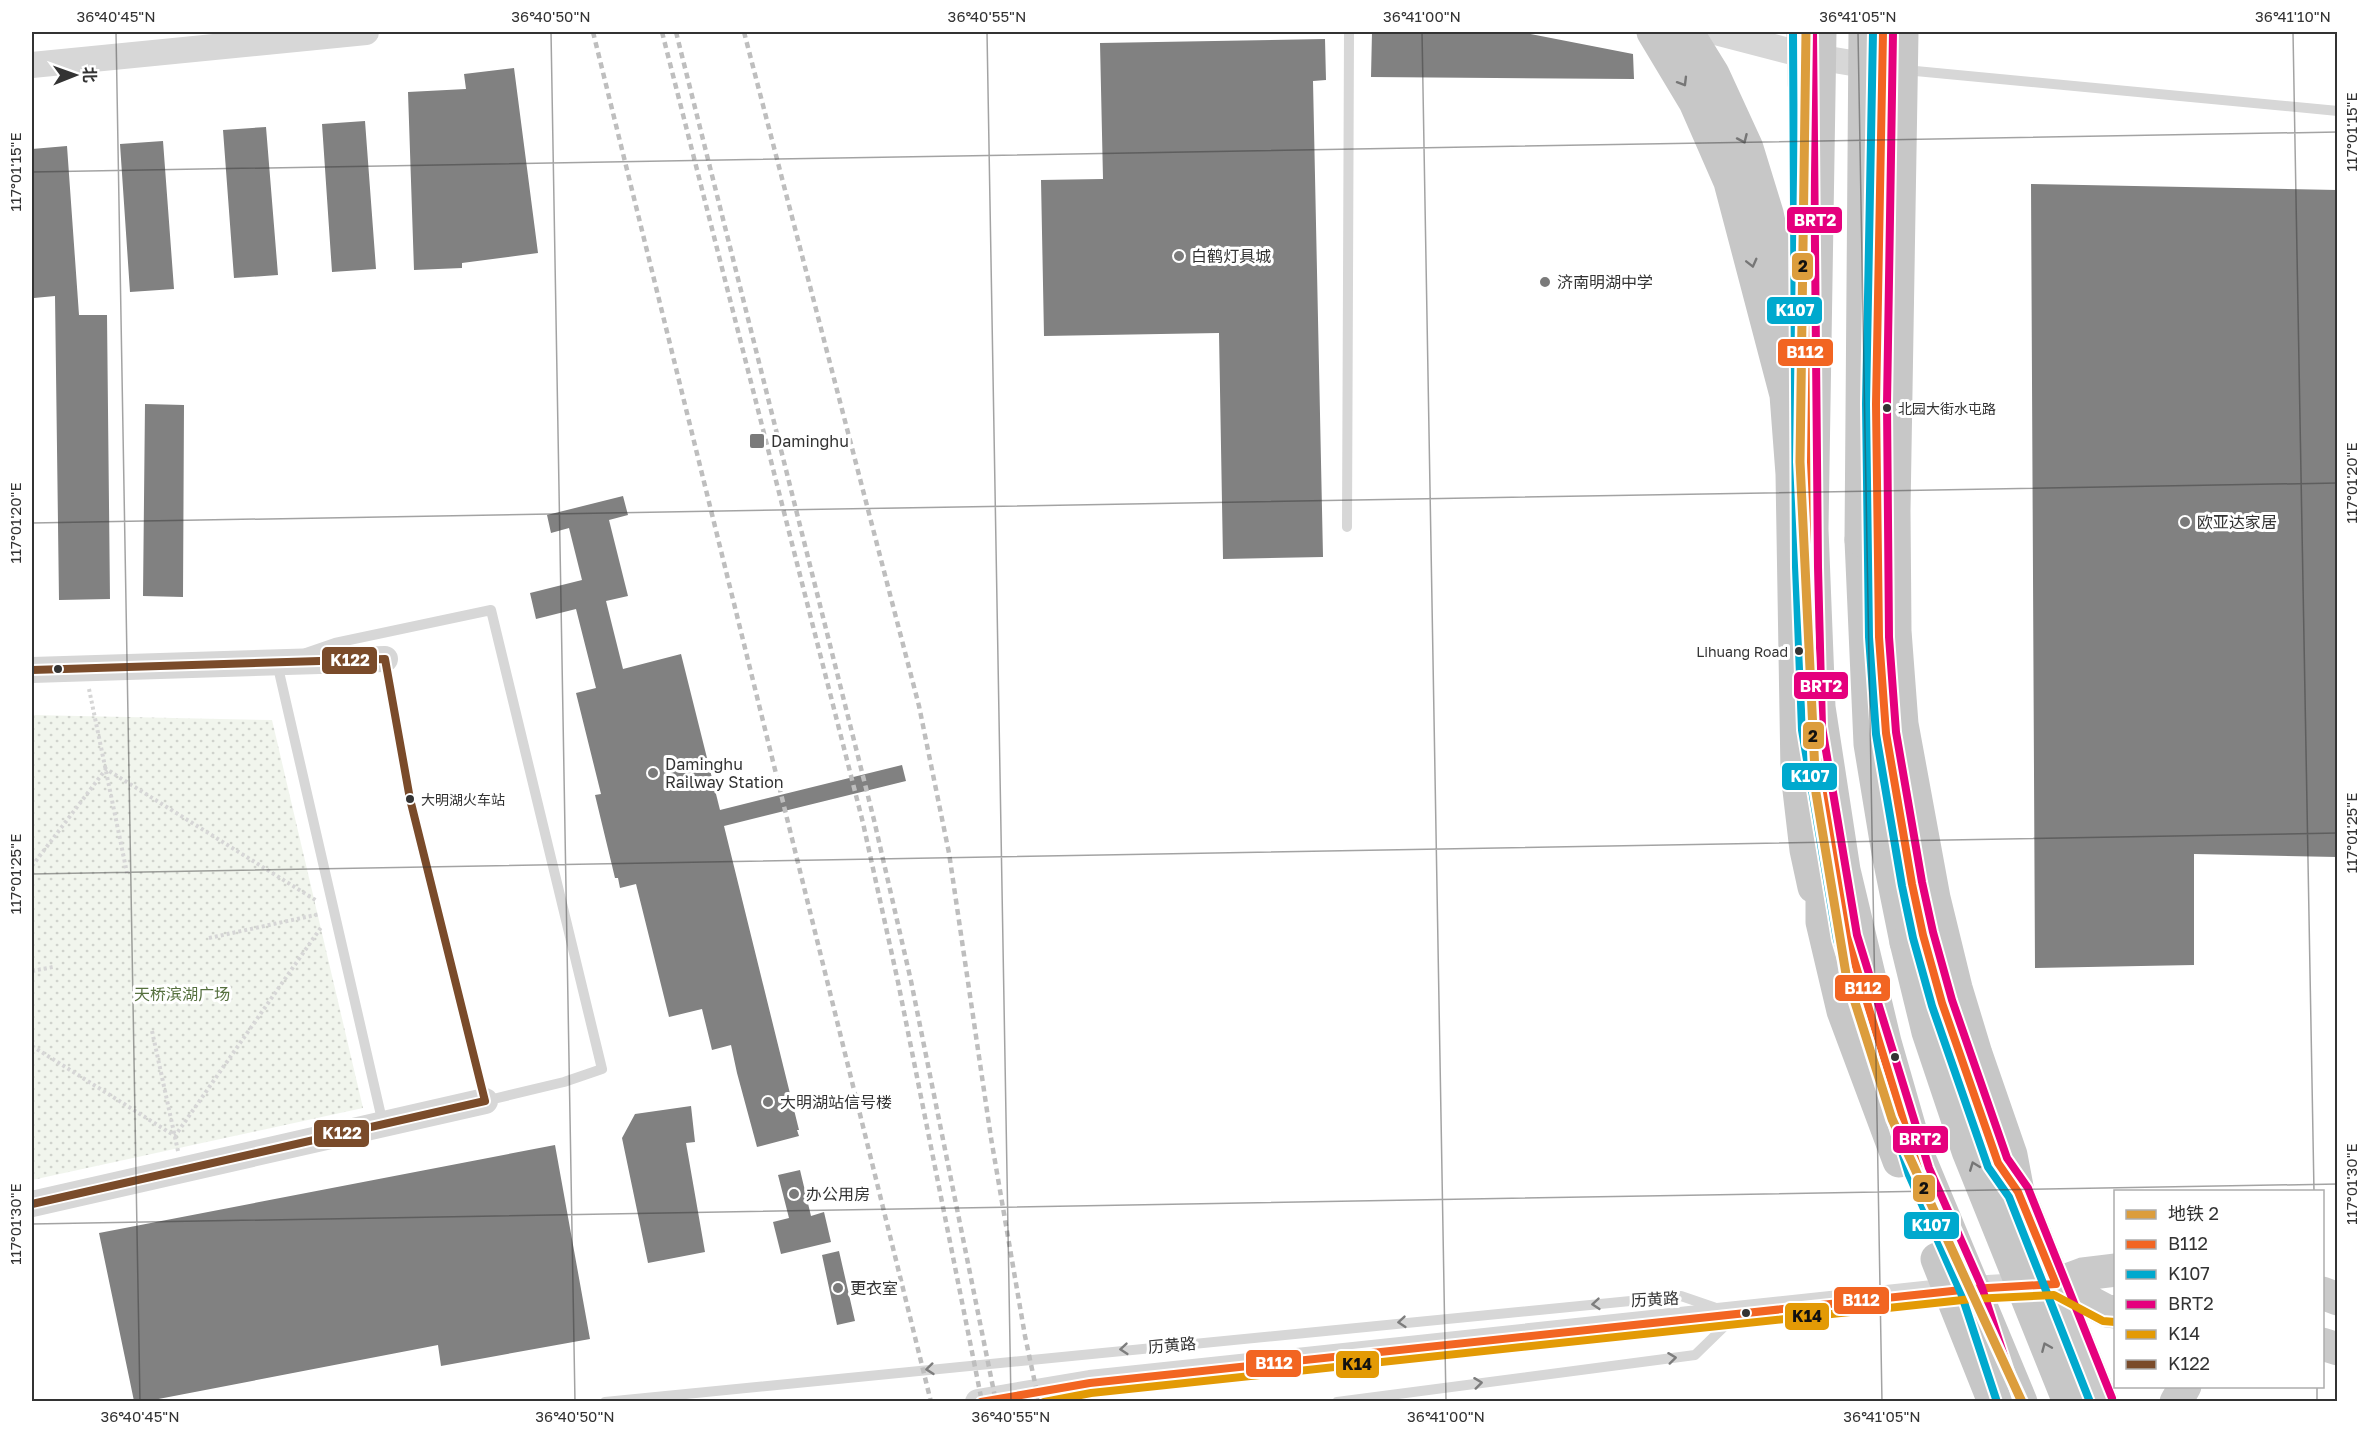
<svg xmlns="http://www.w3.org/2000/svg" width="2369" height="1433" font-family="'Golos Text','Noto Sans SC',sans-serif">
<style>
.park{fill:url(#park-dots)}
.building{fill:#818181}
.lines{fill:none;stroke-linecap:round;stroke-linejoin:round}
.path{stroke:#d6d6d6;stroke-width:4;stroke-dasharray:3 3;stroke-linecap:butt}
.service{stroke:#d7d7d7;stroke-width:10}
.tertiary{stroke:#d7d7d7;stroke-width:26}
.primary{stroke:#cacaca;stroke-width:33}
.trunk{stroke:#c7c7c7;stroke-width:33}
.rail{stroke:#bebebe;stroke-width:4.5;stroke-dasharray:6 4.5;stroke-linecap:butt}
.trunk-bridge{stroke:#c7c7c7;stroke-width:33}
.bus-1-casing{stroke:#fff;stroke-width:12}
.bus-2-casing{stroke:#fff;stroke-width:12}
.bus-3-casing{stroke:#fff;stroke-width:12}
.bus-4-casing{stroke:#fff;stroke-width:12}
.bus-5-casing{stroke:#fff;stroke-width:12}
.bus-1{stroke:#f26522;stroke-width:8}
.bus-2{stroke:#00a9ce;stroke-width:8}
.bus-3{stroke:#e5007d;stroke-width:8}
.bus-4{stroke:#e39a05;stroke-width:8}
.bus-5{stroke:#7a4b2a;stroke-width:8}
.metro-1-casing{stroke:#fff;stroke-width:14}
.metro-1{stroke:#dc9d3c;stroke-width:9}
.oneway{stroke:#767676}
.oneway2{stroke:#7d7d7d}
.ticks{fill:none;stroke:#333;stroke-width:1.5;stroke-opacity:0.45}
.poi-dot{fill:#7a7a7a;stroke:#fff;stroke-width:2}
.bus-dot{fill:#333;stroke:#fff;stroke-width:2}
.labels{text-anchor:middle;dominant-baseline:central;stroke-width:6;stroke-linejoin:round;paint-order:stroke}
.bus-label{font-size:14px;fill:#333;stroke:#fff;text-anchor:start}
.poi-label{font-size:16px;fill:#333;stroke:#fff;text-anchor:start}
.park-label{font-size:16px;fill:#56703f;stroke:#fff}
.street-label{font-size:16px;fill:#333;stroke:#fff}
.line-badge{stroke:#fff;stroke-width:2}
.badge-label{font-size:16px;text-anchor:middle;font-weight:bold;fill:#fff}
.pale-badge-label{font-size:16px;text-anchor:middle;font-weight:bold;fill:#111}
.neatline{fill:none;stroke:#333;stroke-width:2}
.ticks-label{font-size:15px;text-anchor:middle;fill:#333}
</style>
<defs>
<pattern id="park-dots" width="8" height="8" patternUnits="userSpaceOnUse" patternTransform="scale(1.5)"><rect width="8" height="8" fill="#f1f5ed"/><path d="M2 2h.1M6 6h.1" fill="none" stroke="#cfd2cc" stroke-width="1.8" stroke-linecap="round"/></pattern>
</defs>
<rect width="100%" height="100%" fill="#fff"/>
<path class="park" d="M 32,715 L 272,720 L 363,1108 L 32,1180 Z"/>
<path class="building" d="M 1372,32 L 1520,32 L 1633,54 L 1634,79 L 1371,77 Z
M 1325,39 L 1326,80 L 1313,81 L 1323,557 L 1223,559 L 1219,333 L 1044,336 L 1041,180 L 1103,179 L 1100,43 Z
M 514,68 L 538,253 L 462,263 L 462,268 L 414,270 L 408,92 L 466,89 L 464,74 Z
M 365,121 L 376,269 L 332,272 L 322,124 Z
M 266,127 L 278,275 L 234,278 L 223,130 Z
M 163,141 L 174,289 L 130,292 L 120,144 Z
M 67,146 L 79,315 L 107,315 L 110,599 L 59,600 L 55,296 L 34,298 L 32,260 L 32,149 Z
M 2031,184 L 2337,190 L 2337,857 L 2194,854 L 2194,965 L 2035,968 Z
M 145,404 L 184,405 L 183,597 L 143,596 Z
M 623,496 L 628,515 L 609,520 L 628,596 L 606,601 L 623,669 L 681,654 L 720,810 L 902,765 L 906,781 L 724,826 L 799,1130 L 797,1130 L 799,1136 L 757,1147 L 737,1073 L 731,1045 L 712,1050 L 702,1009 L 669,1017 L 636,884 L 620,888 L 618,878 L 615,878 L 595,795 L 601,794 L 576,693 L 596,688 L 576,609 L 536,619 L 530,593 L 582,580 L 569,528 L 551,533 L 547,515 Z
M 691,1106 L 695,1142 L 686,1143 L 705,1252 L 648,1263 L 622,1138 L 635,1114 Z
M 555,1145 L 590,1339 L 441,1366 L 438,1345 L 148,1401 L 134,1401 L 99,1233 Z
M 800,1170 L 811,1216 L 824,1212 L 831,1242 L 781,1254 L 773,1222 L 789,1218 L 778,1175 Z
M 839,1251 L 855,1321 L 837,1325 L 822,1255 Z"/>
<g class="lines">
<path class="path" d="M 89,689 L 127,873
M 32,866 L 106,769 L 317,901
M 209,938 L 320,914
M 32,971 L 53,967
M 152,1031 L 178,1151
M 32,1046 L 175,1136 L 322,926"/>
<path class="service" d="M 1905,70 L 2338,111
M 1347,527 L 1349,32
M 306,653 L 335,643 L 491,610 L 602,1069 L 564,1082 L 485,1101 L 410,799 L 385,659
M 277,663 L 383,1124
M 605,1402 L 1681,1296 L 1719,1309
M 1337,1402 L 1695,1355 L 1732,1319"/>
<path class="tertiary" d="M 1715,32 L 1804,55 L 1882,68
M 32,65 L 366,32
M 32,670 L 385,659
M 32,1204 L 485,1101
M 978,1402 L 1090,1383 L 1971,1289 L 2039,1285"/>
<path class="primary" d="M 1803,32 L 1804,84
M 1879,249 L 1883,32
M 1883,684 C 1893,824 1925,961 1972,1092
M 2002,1168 L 2018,1192 L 2102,1402
M 2056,1284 L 2107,1311 L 2116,1312
M 2056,1284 L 2083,1274 L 2116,1270
M 2322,1293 L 2338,1299
M 2322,1344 L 2338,1349
M 2176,1402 L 2185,1386"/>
<path class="trunk" d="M 1653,32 L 1695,102 L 1730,182 L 1786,395 L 1792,474 L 1797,773 L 1806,850 L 1814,887
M 1687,32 L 1713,74 L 1747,148 L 1767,213 L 1783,288 L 1784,335
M 1861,540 L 1870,744 L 1888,853 L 1906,942"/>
<path class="rail" d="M 593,32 L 931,1402
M 662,32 L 863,823 L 898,982 L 982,1402
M 676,32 L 874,820 L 911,981 L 996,1402
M 744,32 L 919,706 L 949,853 L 991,1138 L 1025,1336 L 1039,1402"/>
<path class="trunk-bridge" d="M 1820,32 L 1812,529 L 1819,707 L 1844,870 L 1885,1042 L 1916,1150 L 2021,1402
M 1902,32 L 1894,511 L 1895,631 L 1902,724 L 1934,898 L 1956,988 L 1976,1054 L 2011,1155 L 2018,1192
M 1861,540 L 1865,32
M 1822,832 L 1822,922 L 1843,1011 L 1899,1161
M 1906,942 L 1928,1032 L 1968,1151 L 2069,1402
M 1937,1259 L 1994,1402"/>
<defs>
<path id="bus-1" d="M 1803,32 L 1807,567 L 1812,728 L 1847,937 L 1919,1172 L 1971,1289
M 981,1402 L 1090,1383 L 1971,1289 L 2056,1284 L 2018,1192 L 1998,1163 L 1942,1003 L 1923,935 L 1912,884 L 1886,733 L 1879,637 L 1876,404 L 1883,32"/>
<path id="bus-2" d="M 1793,32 L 1796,567 L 1802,730 L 1837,940 L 1909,1175 L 1961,1293 L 1997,1402
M 1873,32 L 1866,404 L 1869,637 L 1876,734 L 1902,886 L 1913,938 L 1932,1006 L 1988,1167 L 2009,1197 L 2090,1402"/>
<path id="bus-3" d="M 1813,32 L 1818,567 L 1822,727 L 1857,935 L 1929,1168 L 1981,1285 L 2018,1399
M 1893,32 L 1887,404 L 1889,637 L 1896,732 L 1922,882 L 1933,932 L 1952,1000 L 2007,1158 L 2028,1188 L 2112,1398"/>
<path id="bus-4" d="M 1044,1402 L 1091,1393 L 1972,1299 L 2054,1295 L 2103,1321 L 2115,1322"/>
<path id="bus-5" d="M 32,670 L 385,659 L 410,799 L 485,1101 L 32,1204"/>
</defs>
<use href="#bus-1" class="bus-1-casing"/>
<use href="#bus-2" class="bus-2-casing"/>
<use href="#bus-3" class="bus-3-casing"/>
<use href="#bus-4" class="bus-4-casing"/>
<use href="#bus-5" class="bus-5-casing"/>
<use href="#bus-1" class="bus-1"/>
<use href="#bus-2" class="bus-2"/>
<use href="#bus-3" class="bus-3"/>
<use href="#bus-4" class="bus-4"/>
<use href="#bus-5" class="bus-5"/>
<defs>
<path id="metro-1" d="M 1806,32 L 1800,462 L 1816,793 L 1846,974 L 1892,1119 L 2022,1402"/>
</defs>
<use href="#metro-1" class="metro-1-casing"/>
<use href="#metro-1" class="metro-1"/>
</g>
<defs><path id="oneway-chevron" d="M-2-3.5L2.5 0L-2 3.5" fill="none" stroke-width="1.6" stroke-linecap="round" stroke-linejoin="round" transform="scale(1.5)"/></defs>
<g class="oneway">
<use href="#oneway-chevron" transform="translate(1683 82) rotate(59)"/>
<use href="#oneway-chevron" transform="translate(1743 139) rotate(66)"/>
<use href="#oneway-chevron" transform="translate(1752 263) rotate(76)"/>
<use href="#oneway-chevron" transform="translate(1974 1166) rotate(-111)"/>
<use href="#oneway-chevron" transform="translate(2046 1347) rotate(-113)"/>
</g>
<g class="oneway2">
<use href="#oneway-chevron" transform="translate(1596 1304) rotate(175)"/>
<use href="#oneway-chevron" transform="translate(1402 1322) rotate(175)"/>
<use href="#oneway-chevron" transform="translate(1124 1349) rotate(175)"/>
<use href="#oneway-chevron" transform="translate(1672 1358) rotate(-7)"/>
<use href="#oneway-chevron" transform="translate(930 1369) rotate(174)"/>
<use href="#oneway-chevron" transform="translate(1478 1383) rotate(-7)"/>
</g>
<path class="ticks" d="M 116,32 L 140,1402M 551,32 L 575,1402M 987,32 L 1011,1402M 1422,32 L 1446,1402M 1858,32 L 1882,1402M 2293,32 L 2314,1192M 32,172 L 2338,132M 32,523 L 2338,483M 32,874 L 2338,833M 32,1224 L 2338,1184M 2317,1386 L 2317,1402"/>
<g class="poi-dot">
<circle cx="1179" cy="256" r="6"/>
<circle cx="1545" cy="282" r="6"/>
<rect x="749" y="433" width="16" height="16" rx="3"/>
<circle cx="2185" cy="522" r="6"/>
<circle cx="653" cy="773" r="6"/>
<circle cx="768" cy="1102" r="6"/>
<circle cx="794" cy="1194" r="6"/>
<circle cx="838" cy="1288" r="6"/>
</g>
<g class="bus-dot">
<circle cx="1887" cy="408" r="5"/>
<circle cx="1799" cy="651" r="5"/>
<circle cx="58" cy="669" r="5"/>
<circle cx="410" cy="799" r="5"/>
<circle cx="1895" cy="1057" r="5"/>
<circle cx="1746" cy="1313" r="5"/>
</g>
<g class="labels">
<g class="bus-label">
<text x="1898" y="408">北园大街水屯路</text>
<text x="1788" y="651" text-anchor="end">Lihuang Road</text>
<text x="421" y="799">大明湖火车站</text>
</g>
<g class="poi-label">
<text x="1191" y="256">白鹤灯具城</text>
<text x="1557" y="282">济南明湖中学</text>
<text x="771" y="441">Daminghu</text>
<text x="2197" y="522">欧亚达家居</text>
<text x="665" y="764">Daminghu<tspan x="665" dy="18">Railway Station</tspan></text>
<text x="780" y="1102">大明湖站信号楼</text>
<text x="806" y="1194">办公用房</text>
<text x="850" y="1288">更衣室</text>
</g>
<g class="park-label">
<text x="182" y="994">天桥滨湖广场</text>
</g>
<g class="street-label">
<text transform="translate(1655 1299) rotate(-3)">历黄路</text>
<text transform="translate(1172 1345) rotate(-5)">历黄路</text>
</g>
</g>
<g class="line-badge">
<rect x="1786" y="206" width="57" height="28" rx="6" fill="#e5007d"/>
<rect x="1791" y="252" width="23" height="29" rx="6" fill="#dc9d3c"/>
<rect x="1766" y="296" width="57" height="29" rx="6" fill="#00a9ce"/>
<rect x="1777" y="338" width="57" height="29" rx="6" fill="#f26522"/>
<rect x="321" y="646" width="57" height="29" rx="6" fill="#7a4b2a"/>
<rect x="1793" y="671" width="56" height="29" rx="6" fill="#e5007d"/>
<rect x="1802" y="721" width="23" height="29" rx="6" fill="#dc9d3c"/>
<rect x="1781" y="762" width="57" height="29" rx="6" fill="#00a9ce"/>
<rect x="1834" y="974" width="57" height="28" rx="6" fill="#f26522"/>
<rect x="313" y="1119" width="57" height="29" rx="6" fill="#7a4b2a"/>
<rect x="1892" y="1125" width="57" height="29" rx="6" fill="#e5007d"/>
<rect x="1912" y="1174" width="24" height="29" rx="6" fill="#dc9d3c"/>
<rect x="1903" y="1211" width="57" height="29" rx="6" fill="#00a9ce"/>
<rect x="1833" y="1286" width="57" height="29" rx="6" fill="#f26522"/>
<rect x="1784" y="1302" width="46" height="29" rx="6" fill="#e39a05"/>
<rect x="1245" y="1349" width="57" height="29" rx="6" fill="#f26522"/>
<rect x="1335" y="1350" width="45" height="29" rx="6" fill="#e39a05"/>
</g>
<g class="badge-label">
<text x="1815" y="226">BRT2</text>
<text x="1795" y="316">K107</text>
<text x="1805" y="358">B112</text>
<text x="350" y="666">K122</text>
<text x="1821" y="692">BRT2</text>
<text x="1810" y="782">K107</text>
<text x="1863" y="994">B112</text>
<text x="342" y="1139">K122</text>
<text x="1920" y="1145">BRT2</text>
<text x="1931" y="1231">K107</text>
<text x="1861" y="1306">B112</text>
<text x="1274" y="1369">B112</text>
</g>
<g class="pale-badge-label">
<text x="1803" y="272">2</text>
<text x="1813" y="742">2</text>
<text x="1924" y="1194">2</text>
<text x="1807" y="1322">K14</text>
<text x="1357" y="1370">K14</text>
</g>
<rect width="2369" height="1433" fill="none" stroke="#ffffff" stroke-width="66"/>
<rect x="2114" y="1190" width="210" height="198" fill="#ffffff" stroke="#adadad" stroke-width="1.5"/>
<rect x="2126" y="1210" width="30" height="9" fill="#dc9d3c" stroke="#adadad" stroke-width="1.5"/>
<text x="2168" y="1220" font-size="18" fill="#333333">地铁 2</text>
<rect x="2126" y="1240" width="30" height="9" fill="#f26522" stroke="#adadad" stroke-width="1.5"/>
<text x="2168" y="1250" font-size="18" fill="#333333">B112</text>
<rect x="2126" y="1270" width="30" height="9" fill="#00a9ce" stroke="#adadad" stroke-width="1.5"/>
<text x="2168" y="1280" font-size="18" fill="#333333">K107</text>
<rect x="2126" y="1300" width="30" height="9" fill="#e5007d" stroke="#adadad" stroke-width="1.5"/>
<text x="2168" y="1310" font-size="18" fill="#333333">BRT2</text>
<rect x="2126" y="1330" width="30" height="9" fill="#e39a05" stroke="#adadad" stroke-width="1.5"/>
<text x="2168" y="1340" font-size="18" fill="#333333">K14</text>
<rect x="2126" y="1360" width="30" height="9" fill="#7a4b2a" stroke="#adadad" stroke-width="1.5"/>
<text x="2168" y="1370" font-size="18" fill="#333333">K122</text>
<g transform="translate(75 75) rotate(89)" stroke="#ffffff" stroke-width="4.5" paint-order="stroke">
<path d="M0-4.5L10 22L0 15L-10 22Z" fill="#333333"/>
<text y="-9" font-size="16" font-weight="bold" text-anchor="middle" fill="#333333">北</text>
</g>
<rect x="33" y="33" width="2303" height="1367" class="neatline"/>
<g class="ticks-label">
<text x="116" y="22">36°40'45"N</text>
<text x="551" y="22">36°40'50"N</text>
<text x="987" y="22">36°40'55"N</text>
<text x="1422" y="22">36°41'00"N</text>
<text x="1858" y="22">36°41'05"N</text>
<text x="2293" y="22">36°41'10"N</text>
<text transform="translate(2352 132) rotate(-90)" y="5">117°01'15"E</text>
<text transform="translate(16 172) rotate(-90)" y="5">117°01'15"E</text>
<text transform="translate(2352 483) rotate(-90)" y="5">117°01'20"E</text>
<text transform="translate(16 523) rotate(-90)" y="5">117°01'20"E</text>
<text transform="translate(2352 833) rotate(-90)" y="5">117°01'25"E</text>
<text transform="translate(16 874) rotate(-90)" y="5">117°01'25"E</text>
<text transform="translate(2352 1184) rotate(-90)" y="5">117°01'30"E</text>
<text transform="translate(16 1224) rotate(-90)" y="5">117°01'30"E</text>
<text x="140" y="1422">36°40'45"N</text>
<text x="575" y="1422">36°40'50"N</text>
<text x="1011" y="1422">36°40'55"N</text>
<text x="1446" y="1422">36°41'00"N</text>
<text x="1882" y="1422">36°41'05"N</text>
</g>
</svg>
